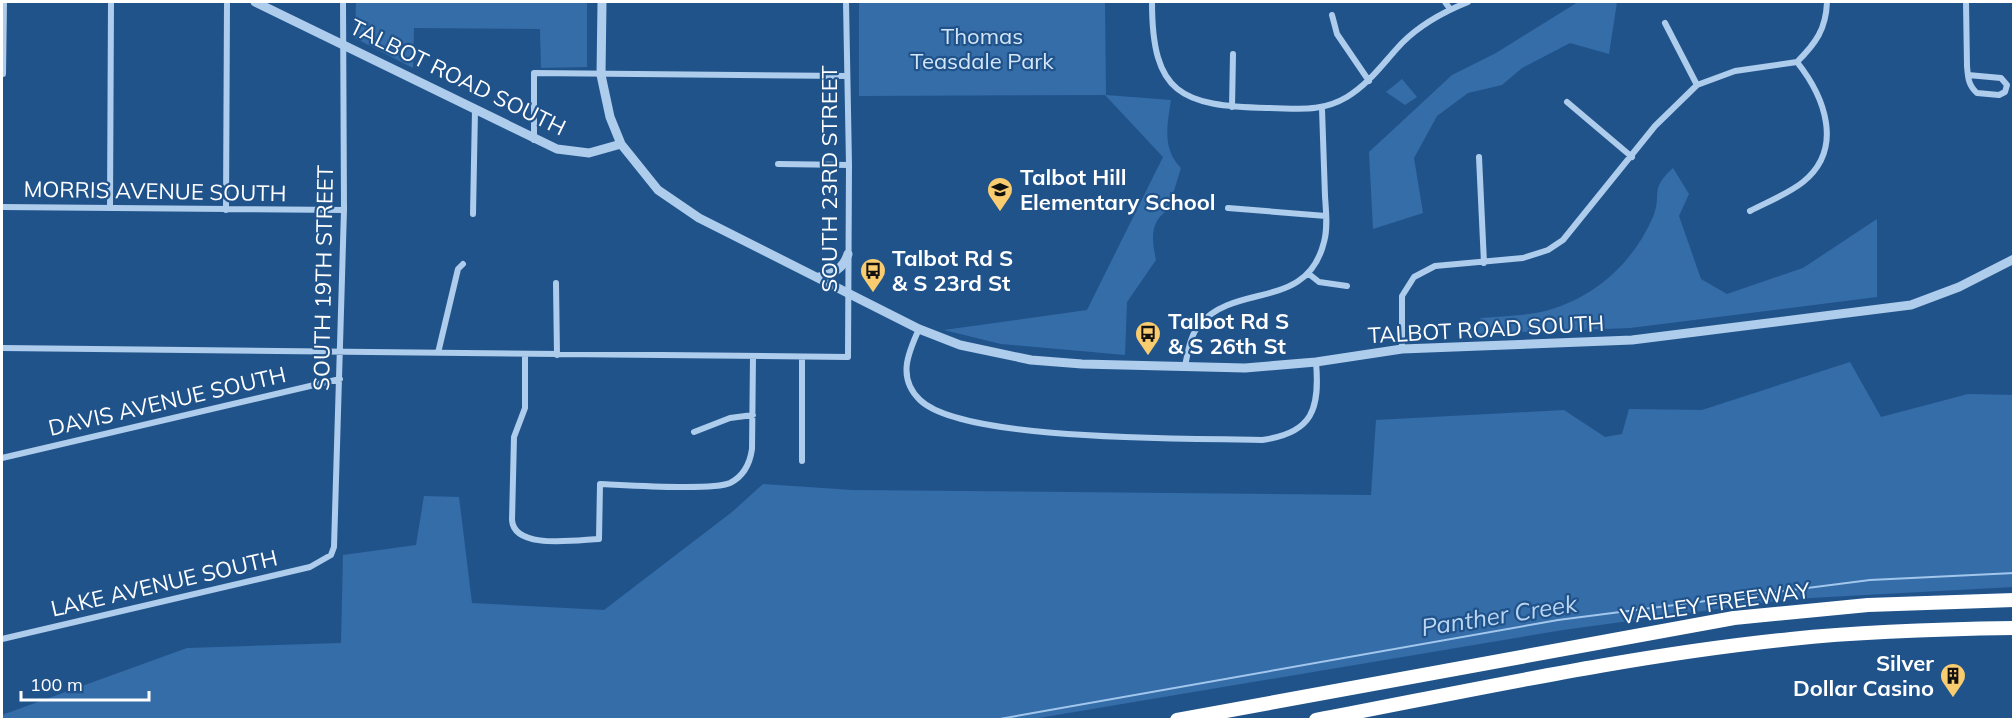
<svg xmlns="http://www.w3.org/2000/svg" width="2015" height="721" font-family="Mulish,sans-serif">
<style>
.green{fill:#356da9}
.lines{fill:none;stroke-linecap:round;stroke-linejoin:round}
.stream{stroke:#a2c7ec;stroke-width:2}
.minor{stroke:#aecceb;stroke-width:6}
.tertiary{stroke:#aecceb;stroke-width:9}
.motorway{stroke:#fff;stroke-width:14}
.labels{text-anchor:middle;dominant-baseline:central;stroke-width:4.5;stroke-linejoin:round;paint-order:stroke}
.park-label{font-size:22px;fill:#d3e5f8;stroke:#21538b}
.street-label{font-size:22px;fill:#fff;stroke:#21538b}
.poi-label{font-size:22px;font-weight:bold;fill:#fff;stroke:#21538b;text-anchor:start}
.water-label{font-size:24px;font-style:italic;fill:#bad6f2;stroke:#21538b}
</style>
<rect width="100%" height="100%" fill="#21538b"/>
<path class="green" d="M 356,2 L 587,2 L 587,67 L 541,68 L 540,29 L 414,28 L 413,68 L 355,38 Z
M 859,2 L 1105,2 L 1106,95 L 1171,100 C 1167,125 1162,149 1181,168 L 1168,210 C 1149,222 1152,240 1156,260 L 1127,302 L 1125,355 L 1001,344 L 944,330 L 1087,310 L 1163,157 L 1105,95 L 859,96 Z
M 1578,2 L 1617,2 L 1609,54 L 1570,43 L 1522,68 L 1502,85 L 1468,93 L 1437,116 L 1414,158 L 1423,213 L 1373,229 L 1369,152 L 1452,75 L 1496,53 Z
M 1402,79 L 1417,97 L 1405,105 L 1386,92 Z
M 1673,168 L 1689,194 L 1679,216 L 1701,279 L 1727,294 L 1803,268 L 1877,219 L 1877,297 L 1630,328 L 1468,334 L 1481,318 C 1500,316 1522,316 1541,312 C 1592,300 1632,265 1653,217 C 1663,193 1648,191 1673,168 Z
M 1850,362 L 1881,417 L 1968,394 L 2013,395 L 2013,587 L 1792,599 L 1563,630 L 1033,719 L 2,719 L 2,715 L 187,648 L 341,643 L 343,555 L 416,545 L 424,496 L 459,497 L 472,603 L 604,610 L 732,512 L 763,484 L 852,490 L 1371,495 L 1376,420 L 1564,410 L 1605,437 L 1622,434 L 1629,409 L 1702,410 Z"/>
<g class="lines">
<path class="stream" d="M 994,720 L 1558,620 L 1870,580 L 2014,573"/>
<path class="minor" d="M 1152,2 C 1152,94 1181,106 1267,108 C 1297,108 1320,113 1347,97 C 1370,83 1384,62 1402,43 C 1421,24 1443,12 1468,2
M 1445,2 L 1450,9
M 1966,2 L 1967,66 C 1968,77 1968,85 1977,93 L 1999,95 L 2005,92 L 2007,85 L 2001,78 L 1968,75
M 1332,15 L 1337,34 L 1369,81
M 1665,23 L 1697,85
M 3,74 L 4,2
M 1567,102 L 1632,157
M 1232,107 L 1233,54
M 534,140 L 534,73 L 847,76
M 1479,157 L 1484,263
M 778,164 L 849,165
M 2,207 L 344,210
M 110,208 L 111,2
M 1228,208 L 1326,216
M 226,210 L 227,2
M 1750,211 C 1767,202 1788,194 1803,182 C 1845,148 1824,96 1797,62 C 1816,43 1826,29 1827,2
M 473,214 L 475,110
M 1309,274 L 1319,282 L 1347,286
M 556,283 L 557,355
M 919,329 C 908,353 897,378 920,400 C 963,442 1196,438 1262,440 C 1313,433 1320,409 1316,362
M 2,348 L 848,357 L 849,165 L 846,2
M 1402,349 L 1402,296 L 1414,277 L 1435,266 L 1523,258 L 1548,250 L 1563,240 L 1655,126 L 1697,85 L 1735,71 L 1797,62
M 438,353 L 458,269 L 463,264
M 525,355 L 525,408 L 514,437 L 512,520 C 514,550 576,540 599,539 L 600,484 C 625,485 712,491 730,483 C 744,476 750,463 752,449 L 753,356
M 1185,366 C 1188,352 1190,335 1200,324 C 1237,282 1307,311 1324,242 C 1328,228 1326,211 1325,196 C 1324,167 1323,138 1322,109
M 694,432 L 730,418 L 753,415
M 2,458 L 340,379
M 802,461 L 802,357
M 2,639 L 310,567 L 331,555 L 334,547 L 344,210 L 343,2"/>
<path class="tertiary" d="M 255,2 L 557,149 L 589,153 L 621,144
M 602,2 L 601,75 L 610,117 L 621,144 L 658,190 L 699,218 L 919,329 L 960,345 L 1031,360 L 1082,364 L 1245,368 L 1316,362 L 1402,349 L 1632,340 L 1911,305 L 1959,287 L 2014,259
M 819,277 C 834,273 843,269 848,254"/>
<path class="motorway" d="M 1177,720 L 1734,618 L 1868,605 L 2014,600
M 1316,720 C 1474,690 1632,655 1791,639 C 1865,631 1939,629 2014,628"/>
</g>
<defs>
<symbol id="school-pin" viewBox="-11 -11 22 30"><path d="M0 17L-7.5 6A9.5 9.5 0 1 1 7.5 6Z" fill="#f8cc6f" stroke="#21538b"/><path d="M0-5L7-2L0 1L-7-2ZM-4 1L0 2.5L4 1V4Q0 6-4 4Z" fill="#111"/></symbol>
<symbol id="bus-pin" viewBox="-11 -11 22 30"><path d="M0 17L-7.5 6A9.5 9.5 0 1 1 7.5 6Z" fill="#f8cc6f" stroke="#21538b"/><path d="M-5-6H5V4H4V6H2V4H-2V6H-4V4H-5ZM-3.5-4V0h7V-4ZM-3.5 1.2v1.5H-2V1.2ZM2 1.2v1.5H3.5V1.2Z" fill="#111"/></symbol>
<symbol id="building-pin" viewBox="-11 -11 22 30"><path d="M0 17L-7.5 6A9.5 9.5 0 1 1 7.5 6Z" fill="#f8cc6f" stroke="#21538b"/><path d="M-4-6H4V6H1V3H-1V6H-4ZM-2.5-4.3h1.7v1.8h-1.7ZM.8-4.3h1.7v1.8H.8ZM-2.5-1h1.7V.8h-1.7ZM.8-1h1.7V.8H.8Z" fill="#111"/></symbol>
</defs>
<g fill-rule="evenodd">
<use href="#school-pin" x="985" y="175" width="30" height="40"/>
<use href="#bus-pin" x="858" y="256" width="30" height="40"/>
<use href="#bus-pin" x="1133" y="319" width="30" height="40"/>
<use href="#building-pin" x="1938" y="661" width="30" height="40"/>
</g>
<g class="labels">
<g class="park-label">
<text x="982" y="36">Thomas<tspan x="982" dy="25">Teasdale Park</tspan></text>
</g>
<g class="street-label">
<text transform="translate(458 77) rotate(26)">TALBOT ROAD SOUTH</text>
<text transform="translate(829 179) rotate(-90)">SOUTH 23RD STREET</text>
<text transform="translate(155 191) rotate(1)">MORRIS AVENUE SOUTH</text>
<text transform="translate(323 278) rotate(-89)">SOUTH 19TH STREET</text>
<text transform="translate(1486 329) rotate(-3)">TALBOT ROAD SOUTH</text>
<text transform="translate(167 401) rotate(-13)">DAVIS AVENUE SOUTH</text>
<text transform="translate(164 583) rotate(-13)">LAKE AVENUE SOUTH</text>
<text transform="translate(1715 603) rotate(-8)">VALLEY FREEWAY</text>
</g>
<g class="poi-label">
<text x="1020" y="177">Talbot Hill<tspan x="1020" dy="25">Elementary School</tspan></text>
<text x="892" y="258">Talbot Rd S<tspan x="892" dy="25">&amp; S 23rd St</tspan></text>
<text x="1168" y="321">Talbot Rd S<tspan x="1168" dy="25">&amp; S 26th St</tspan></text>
<text x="1934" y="663" text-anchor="end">Silver<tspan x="1934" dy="25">Dollar Casino</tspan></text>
</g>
<g class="water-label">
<text transform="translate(1499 615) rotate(-9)">Panther Creek</text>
</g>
</g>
<rect width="2015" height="721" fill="none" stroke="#ffffff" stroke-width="6"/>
<path d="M21 691v9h128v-9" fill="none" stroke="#ffffff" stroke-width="3"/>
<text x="30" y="691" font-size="18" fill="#ffffff" stroke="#21538b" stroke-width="4.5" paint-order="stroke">100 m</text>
</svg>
